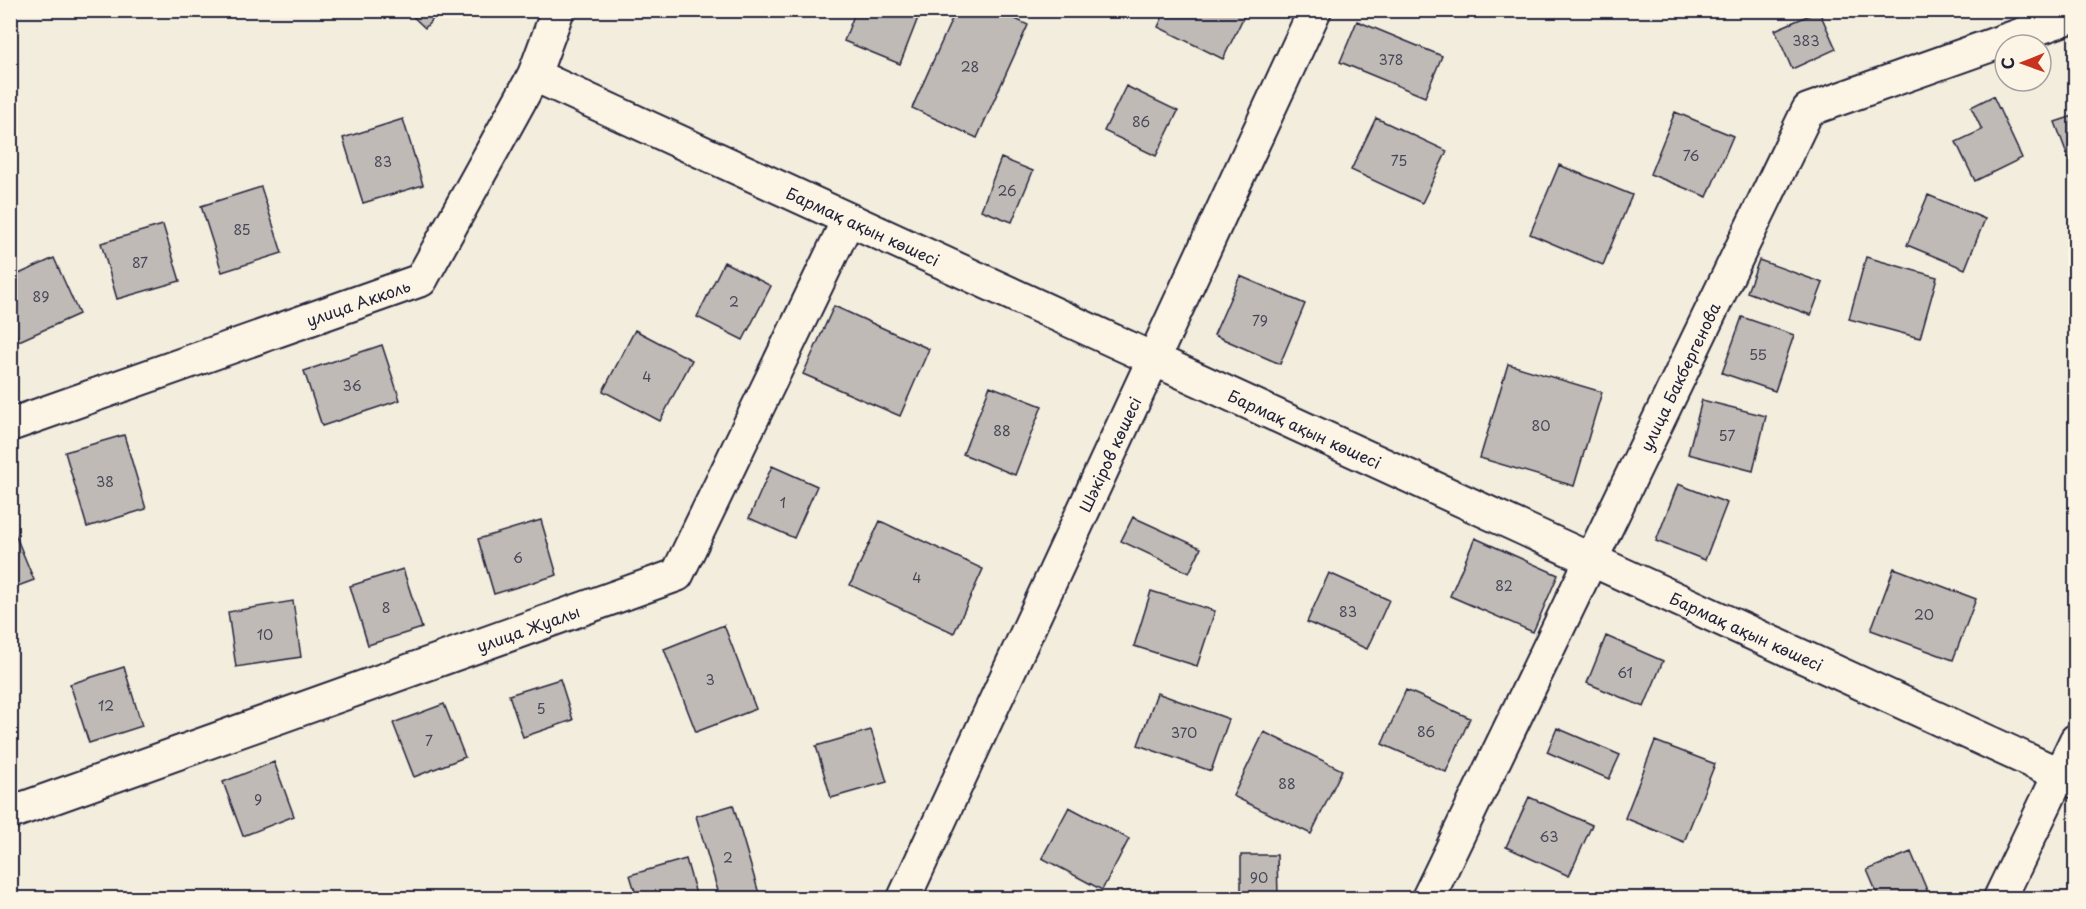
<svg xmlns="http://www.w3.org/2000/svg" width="2086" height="909" font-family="'Playpen Sans',sans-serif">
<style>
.building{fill:#bfbab6;stroke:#22223b;stroke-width:1.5}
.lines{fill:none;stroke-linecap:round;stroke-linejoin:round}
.street-casing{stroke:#22223b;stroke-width:36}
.street{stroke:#fcf5e5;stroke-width:32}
.labels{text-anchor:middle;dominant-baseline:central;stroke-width:6;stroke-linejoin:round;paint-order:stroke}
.number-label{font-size:14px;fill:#49485a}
.street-label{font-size:16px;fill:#22223b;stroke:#fcf5e5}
</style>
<rect width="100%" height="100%" fill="#f3edde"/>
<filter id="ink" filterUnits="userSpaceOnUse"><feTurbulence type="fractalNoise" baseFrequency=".0167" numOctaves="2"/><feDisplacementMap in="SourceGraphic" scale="12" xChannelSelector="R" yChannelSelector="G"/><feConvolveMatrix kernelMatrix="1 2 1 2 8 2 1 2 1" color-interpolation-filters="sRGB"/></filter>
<g filter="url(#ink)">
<path class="building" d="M 406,10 L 441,10 L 425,28 Z
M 856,10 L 921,10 L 900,64 L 844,41 Z
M 956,10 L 997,10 L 1028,25 L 977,138 L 912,108 Z
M 1139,10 L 1153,10 L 1151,16 Z
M 1166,10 L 1247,10 L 1223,59 L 1158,27 Z
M 1699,10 L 1721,10 L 1701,15 Z
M 1819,11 L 1836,49 L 1792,69 L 1775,30 Z
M 1357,21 L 1442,56 L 1425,97 L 1340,62 Z
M 1126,86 L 1178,111 L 1156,156 L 1104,131 Z
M 1993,96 L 2022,158 L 1975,181 L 1956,142 L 1982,130 L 1971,107 Z
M 1675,112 L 1733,136 L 1707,197 L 1650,174 Z
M 2076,115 L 2076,178 L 2055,122 Z
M 1376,118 L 1447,151 L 1422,203 L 1351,170 Z
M 403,119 L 423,185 L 363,203 L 343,138 Z
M 1001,158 L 1033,171 L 1012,222 L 981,210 Z
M 1559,165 L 1632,195 L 1603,265 L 1530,234 Z
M 261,187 L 282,253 L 222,272 L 201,206 Z
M 1928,195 L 1985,219 L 1965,269 L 1907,245 Z
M 163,225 L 180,281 L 117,299 L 101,243 Z
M 1866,257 L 1937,277 L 1920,338 L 1849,319 Z
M 54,258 L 79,314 L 19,341 L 10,321 L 10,278 Z
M 1759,260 L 1823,283 L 1811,315 L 1747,292 Z
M 724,262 L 771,286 L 743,340 L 697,317 Z
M 1240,276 L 1305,304 L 1280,364 L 1214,335 Z
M 834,306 L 929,349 L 900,416 L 803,374 Z
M 1742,317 L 1794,335 L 1775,391 L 1722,373 Z
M 635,330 L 692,360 L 660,421 L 603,391 Z
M 382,345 L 400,400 L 322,426 L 304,371 Z
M 1508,364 L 1602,392 L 1574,486 L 1480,458 Z
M 990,386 L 1042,406 L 1015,475 L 963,454 Z
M 1702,400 L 1766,416 L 1753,471 L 1688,454 Z
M 124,435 L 146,509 L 87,527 L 65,452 Z
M 772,466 L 817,486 L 794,538 L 749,518 Z
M 1678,484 L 1727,503 L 1705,560 L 1656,541 Z
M 1133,517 L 1201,548 L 1189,573 L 1121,541 Z
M 541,520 L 557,575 L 494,594 L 478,539 Z
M 880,521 L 983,569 L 954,633 L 850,585 Z
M 10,522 L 34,580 L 10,589 Z
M 1475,538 L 1558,575 L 1533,632 L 1450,596 Z
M 1894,568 L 1976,599 L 1953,660 L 1871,630 Z
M 403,569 L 422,628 L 368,645 L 350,586 Z
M 1329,573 L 1389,600 L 1367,649 L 1307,622 Z
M 1151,591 L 1215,611 L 1197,666 L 1134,646 Z
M 293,601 L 301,657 L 236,667 L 228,612 Z
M 724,625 L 756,709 L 696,732 L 664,649 Z
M 1606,636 L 1663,661 L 1644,707 L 1587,683 Z
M 124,667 L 142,726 L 89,743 L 70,684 Z
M 560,679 L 573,720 L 523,737 L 509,695 Z
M 1406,690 L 1470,718 L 1446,772 L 1382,744 Z
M 1157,693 L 1229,719 L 1211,771 L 1138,745 Z
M 444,704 L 465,757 L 414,777 L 393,723 Z
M 1557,728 L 1620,755 L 1609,779 L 1547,752 Z
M 871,730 L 887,782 L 831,798 L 816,746 Z
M 1264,732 L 1342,770 L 1311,834 L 1233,796 Z
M 1655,741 L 1715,764 L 1684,842 L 1625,818 Z
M 274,762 L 294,816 L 243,836 L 223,782 Z
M 1529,797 L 1592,825 L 1569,876 L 1506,847 Z
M 733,805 L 760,897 L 755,898 L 720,898 L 696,816 Z
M 1069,807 L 1129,839 L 1102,890 L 1042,858 Z
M 1911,852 L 1929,895 L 1920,898 L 1879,898 L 1867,870 Z
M 1241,855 L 1277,855 L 1278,898 L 1241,898 Z
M 686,859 L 697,898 L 637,898 L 630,875 Z"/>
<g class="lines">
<defs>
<g id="street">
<path id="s1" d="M 534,75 L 2076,782"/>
<path id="s2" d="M 10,425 L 421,280 L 534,75 L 558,10"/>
<path id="s3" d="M 10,813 L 677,575 L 848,220"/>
<path id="s4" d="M 904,898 L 1315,10"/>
<path id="s5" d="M 1428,898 L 1808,110 L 2076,15"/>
<path d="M 2000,898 L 2076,740"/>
</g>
</defs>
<use href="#street" class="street-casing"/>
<use href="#street" class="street"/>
</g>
</g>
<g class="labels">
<g class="number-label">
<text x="1806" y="40">383</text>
<text x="1391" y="59">378</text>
<text x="970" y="66">28</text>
<text x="1141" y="121">86</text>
<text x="1691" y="155">76</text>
<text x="1399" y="160">75</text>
<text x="383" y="161">83</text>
<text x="1007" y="190">26</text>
<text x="242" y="229">85</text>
<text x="140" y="262">87</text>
<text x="41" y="296">89</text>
<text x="734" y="301">2</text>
<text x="1260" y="320">79</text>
<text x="1758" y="354">55</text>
<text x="647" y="376">4</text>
<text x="352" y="385">36</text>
<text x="1541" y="425">80</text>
<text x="1002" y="430">88</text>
<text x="1727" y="435">57</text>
<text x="105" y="481">38</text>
<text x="783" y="502">1</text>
<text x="518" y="557">6</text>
<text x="917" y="577">4</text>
<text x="1504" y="585">82</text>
<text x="386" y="607">8</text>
<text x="1348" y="611">83</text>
<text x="1924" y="614">20</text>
<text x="265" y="634">10</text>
<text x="1625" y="672">61</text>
<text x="710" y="679">3</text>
<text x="106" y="705">12</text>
<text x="541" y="708">5</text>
<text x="1426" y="731">86</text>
<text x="1184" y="732">370</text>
<text x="429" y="740">7</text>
<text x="1287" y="783">88</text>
<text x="258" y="799">9</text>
<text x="1549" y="836">63</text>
<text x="728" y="857">2</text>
<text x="1259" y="877">90</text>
</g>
<g class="street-label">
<text stroke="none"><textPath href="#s1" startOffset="362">Бармақ ақын көшесі</textPath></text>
<text stroke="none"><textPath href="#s2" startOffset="369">улица Акколь</textPath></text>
<text stroke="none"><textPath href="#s5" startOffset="579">улица Бакбергенова</textPath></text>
<text stroke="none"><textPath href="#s1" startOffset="848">Бармақ ақын көшесі</textPath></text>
<text stroke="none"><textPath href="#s4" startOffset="489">Шәкіров көшесі</textPath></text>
<text stroke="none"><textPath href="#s3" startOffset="550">улица Жуалы</textPath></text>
<text stroke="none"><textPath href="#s1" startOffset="1334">Бармақ ақын көшесі</textPath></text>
</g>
</g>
<rect width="2086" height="909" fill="none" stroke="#fcf5e5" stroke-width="36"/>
<rect x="18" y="18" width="2050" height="873" fill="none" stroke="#22223b" stroke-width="2" filter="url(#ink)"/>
<g transform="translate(2023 63) rotate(269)"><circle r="28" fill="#fcf5e5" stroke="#a5a1a1" stroke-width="1.5"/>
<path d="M0-4.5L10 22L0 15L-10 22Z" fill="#c8321e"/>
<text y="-9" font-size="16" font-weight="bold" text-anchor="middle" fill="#22223b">С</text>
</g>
</svg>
